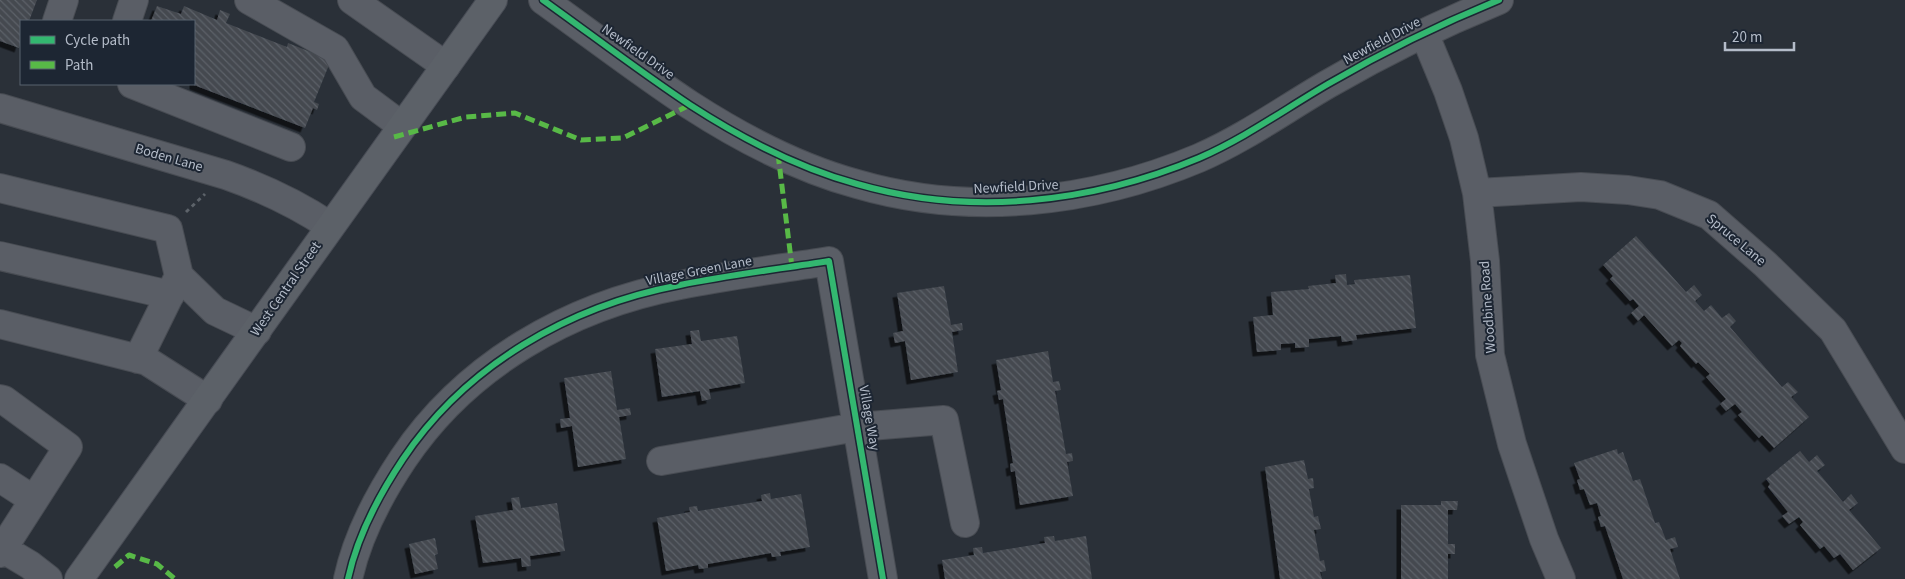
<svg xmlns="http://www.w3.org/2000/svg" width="1905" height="579" font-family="'Source Sans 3',sans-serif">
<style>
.building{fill:url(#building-back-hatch);filter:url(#shadow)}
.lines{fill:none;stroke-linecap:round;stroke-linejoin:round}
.minor-casing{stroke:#484c53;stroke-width:30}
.major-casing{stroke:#484c55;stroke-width:30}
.path{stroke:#5d636a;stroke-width:3;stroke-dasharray:4 4;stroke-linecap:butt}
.minor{stroke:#5a5e66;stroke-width:28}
.major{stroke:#5c6168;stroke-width:28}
.quiet{stroke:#58b947;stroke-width:5;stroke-dasharray:10 5;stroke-linecap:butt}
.cycleway-casing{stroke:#1d2633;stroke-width:9}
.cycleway{stroke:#33b770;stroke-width:6}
.labels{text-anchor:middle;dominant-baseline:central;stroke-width:4;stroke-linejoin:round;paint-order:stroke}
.street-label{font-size:14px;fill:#b4bcc9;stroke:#1d2633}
</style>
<defs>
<pattern id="building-back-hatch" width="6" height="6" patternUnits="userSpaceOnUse" patternTransform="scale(1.25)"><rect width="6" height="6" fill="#444950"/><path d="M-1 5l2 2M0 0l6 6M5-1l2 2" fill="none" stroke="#5d6168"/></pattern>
<filter id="shadow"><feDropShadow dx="-4.5" dy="4.5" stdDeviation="0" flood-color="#0009"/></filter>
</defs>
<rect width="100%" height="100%" fill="#2a3038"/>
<path class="building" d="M 0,0 L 37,0 L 29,21 L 21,21 L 21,42 L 19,48 L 0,41 Z
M 157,6 L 181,14 L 184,6 L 217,20 L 220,10 L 230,14 L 226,23 L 287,47 L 288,43 L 331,60 L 314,102 L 319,104 L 317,110 L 313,108 L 305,128 L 194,85 L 194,21 L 151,21 Z
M 1636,236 L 1686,292 L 1694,285 L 1702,295 L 1695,301 L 1704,311 L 1711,305 L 1722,318 L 1729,313 L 1736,321 L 1730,327 L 1782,387 L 1788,382 L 1798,392 L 1791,397 L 1809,417 L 1774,448 L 1762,435 L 1759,438 L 1738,415 L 1742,412 L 1735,404 L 1726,411 L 1720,404 L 1726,399 L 1706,377 L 1710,374 L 1698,362 L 1696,364 L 1680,346 L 1682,343 L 1679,340 L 1672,346 L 1644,315 L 1638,321 L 1631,313 L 1639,306 L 1633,299 L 1630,301 L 1610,279 L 1613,276 L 1603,265 Z
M 1346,274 L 1347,285 L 1355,284 L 1354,280 L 1410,275 L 1416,328 L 1356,335 L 1357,340 L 1342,342 L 1341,336 L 1309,339 L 1309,347 L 1295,348 L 1295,343 L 1281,344 L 1281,350 L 1257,352 L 1253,317 L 1273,315 L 1271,292 L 1309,289 L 1308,286 L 1336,283 L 1335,275 Z
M 944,286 L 951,325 L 962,323 L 963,330 L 952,332 L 958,372 L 911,380 L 905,341 L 895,343 L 893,333 L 903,331 L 897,293 Z
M 699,330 L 701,341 L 737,336 L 745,383 L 709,389 L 711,399 L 702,401 L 700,391 L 662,397 L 655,349 L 692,344 L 690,331 Z
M 1048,351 L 1053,382 L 1059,381 L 1061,390 L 1055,391 L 1066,454 L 1072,453 L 1073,461 L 1067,462 L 1073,496 L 1020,505 L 1015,471 L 1011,472 L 1010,464 L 1013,463 L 1003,399 L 999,400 L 997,391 L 1001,390 L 996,360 Z
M 611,371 L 617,410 L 630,408 L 631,415 L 619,417 L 626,459 L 578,467 L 572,426 L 561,428 L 560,419 L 570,418 L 564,378 Z
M 1617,449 L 1618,454 L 1623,452 L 1633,481 L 1640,479 L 1655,523 L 1659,522 L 1666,540 L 1675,537 L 1678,547 L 1670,549 L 1680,579 L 1623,579 L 1605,526 L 1601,527 L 1598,517 L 1601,516 L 1597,503 L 1590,505 L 1584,489 L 1580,490 L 1577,480 L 1580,479 L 1574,463 Z
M 1800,451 L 1809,462 L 1817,455 L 1825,465 L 1817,471 L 1843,502 L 1851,494 L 1858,503 L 1849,510 L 1881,548 L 1853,570 L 1840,554 L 1834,558 L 1824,546 L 1820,549 L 1800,525 L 1803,522 L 1799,517 L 1789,524 L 1782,516 L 1788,512 L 1768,487 L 1770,484 L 1766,479 Z
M 1304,460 L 1308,479 L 1313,478 L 1314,488 L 1309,489 L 1314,517 L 1318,516 L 1321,529 L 1314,530 L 1320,561 L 1324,560 L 1326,571 L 1320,572 L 1322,579 L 1280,579 L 1265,467 Z
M 770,493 L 771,499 L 801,494 L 810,547 L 780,552 L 781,556 L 772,557 L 771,553 L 708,564 L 708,568 L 699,569 L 698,565 L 666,571 L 657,518 L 690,512 L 689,507 L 697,506 L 698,511 L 762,501 L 761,495 Z
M 519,497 L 521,508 L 557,503 L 565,551 L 530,556 L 531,566 L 522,567 L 521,558 L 483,563 L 475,516 L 513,510 L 511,498 Z
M 1441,501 L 1458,501 L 1457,510 L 1448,510 L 1448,544 L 1455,544 L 1455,554 L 1448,554 L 1448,579 L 1401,579 L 1401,505 L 1441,505 Z
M 1054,536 L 1055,541 L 1086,536 L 1092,579 L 945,579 L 942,560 L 974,555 L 973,548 L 982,547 L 983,553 L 1045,543 L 1044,537 Z
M 435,538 L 438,554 L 435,555 L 438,569 L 415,574 L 409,544 Z"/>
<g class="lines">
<defs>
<path id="minor" d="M 249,0 L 335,49 L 363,97 L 402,126
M 352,0 L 446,66
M 543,0 C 592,35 640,72 690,105 C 741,138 798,168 857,184 C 970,217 1092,203 1199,158 C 1245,138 1285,109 1328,84 C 1383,52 1440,24 1499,0
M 57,21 L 64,0
M 127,21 L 134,0
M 1424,33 L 1448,91 L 1464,138 L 1477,193 L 1485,261 L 1490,355 L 1512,444 L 1544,539 L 1561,579
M 132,84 L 291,147
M 0,108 L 226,175 C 263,188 297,204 330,226
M 0,188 L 168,229 L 179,276 L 215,311 L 257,331
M 1477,193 L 1581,187 L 1628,190 L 1660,195 L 1709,215 L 1765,264 L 1833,330 L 1905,449
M 0,256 L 170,295
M 0,324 L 147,361 L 208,400
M 138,359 L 177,280
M 0,399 L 4,400 L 68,447 L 0,553
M 661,461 L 857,427 L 944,420 L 965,523
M 0,478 L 34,500
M 0,547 L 30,565 L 48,579
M 348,579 C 357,537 379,495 403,459 C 466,365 569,306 680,285 C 729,275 779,269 829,261 L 883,579"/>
<path id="major" d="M 79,579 C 217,386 354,192 493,0"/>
</defs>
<use href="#minor" class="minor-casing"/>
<use href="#major" class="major-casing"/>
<path class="path" d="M 186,212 L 205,194"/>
<use href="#minor" class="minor"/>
<use href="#major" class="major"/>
<path class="quiet" d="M 394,137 L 466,117 L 515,113 L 581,140 L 623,138 L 690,105
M 778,154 L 792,267
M 115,567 L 129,555 L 157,564 L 175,579"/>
<defs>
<path id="cycleway" d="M 543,0 C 592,35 640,72 690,105 C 741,138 798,168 857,184 C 970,217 1092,203 1199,158 C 1245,138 1285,109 1328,84 C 1383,52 1440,24 1499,0
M 348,579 C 357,537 379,495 403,459 C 466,365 569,306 680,285 C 729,275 779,269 829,261 L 883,579"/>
</defs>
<use href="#cycleway" class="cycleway-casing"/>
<use href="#cycleway" class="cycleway"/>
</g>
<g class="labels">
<g class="street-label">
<text transform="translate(1382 41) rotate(-28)">Newfield Drive</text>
<text transform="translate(638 52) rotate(35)">Newfield Drive</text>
<text transform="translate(169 158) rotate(16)">Boden Lane</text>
<text transform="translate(1016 187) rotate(-3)">Newfield Drive</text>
<text transform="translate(1736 240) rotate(40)">Spruce Lane</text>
<text transform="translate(699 271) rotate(-11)">Village Green Lane</text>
<text transform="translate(286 289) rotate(-55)">West Central Street</text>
<text transform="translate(1488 307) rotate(-94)">Woodbine Road</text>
<text transform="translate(869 418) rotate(80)">Village Way</text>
</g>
</g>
<rect x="20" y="20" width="175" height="65" fill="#1d2633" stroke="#59626f"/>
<rect x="30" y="36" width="25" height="8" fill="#33b770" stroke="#59626f"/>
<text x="65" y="45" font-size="15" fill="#b4bcc9">Cycle path</text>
<rect x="30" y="61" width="25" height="8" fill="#58b947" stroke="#59626f"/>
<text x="65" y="70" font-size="15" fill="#b4bcc9">Path</text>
<path d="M1725 42v8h69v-8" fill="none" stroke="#b4bcc9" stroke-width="2.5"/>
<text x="1732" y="42" font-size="15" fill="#b4bcc9" stroke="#1d2633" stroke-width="4" paint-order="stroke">20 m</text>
</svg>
